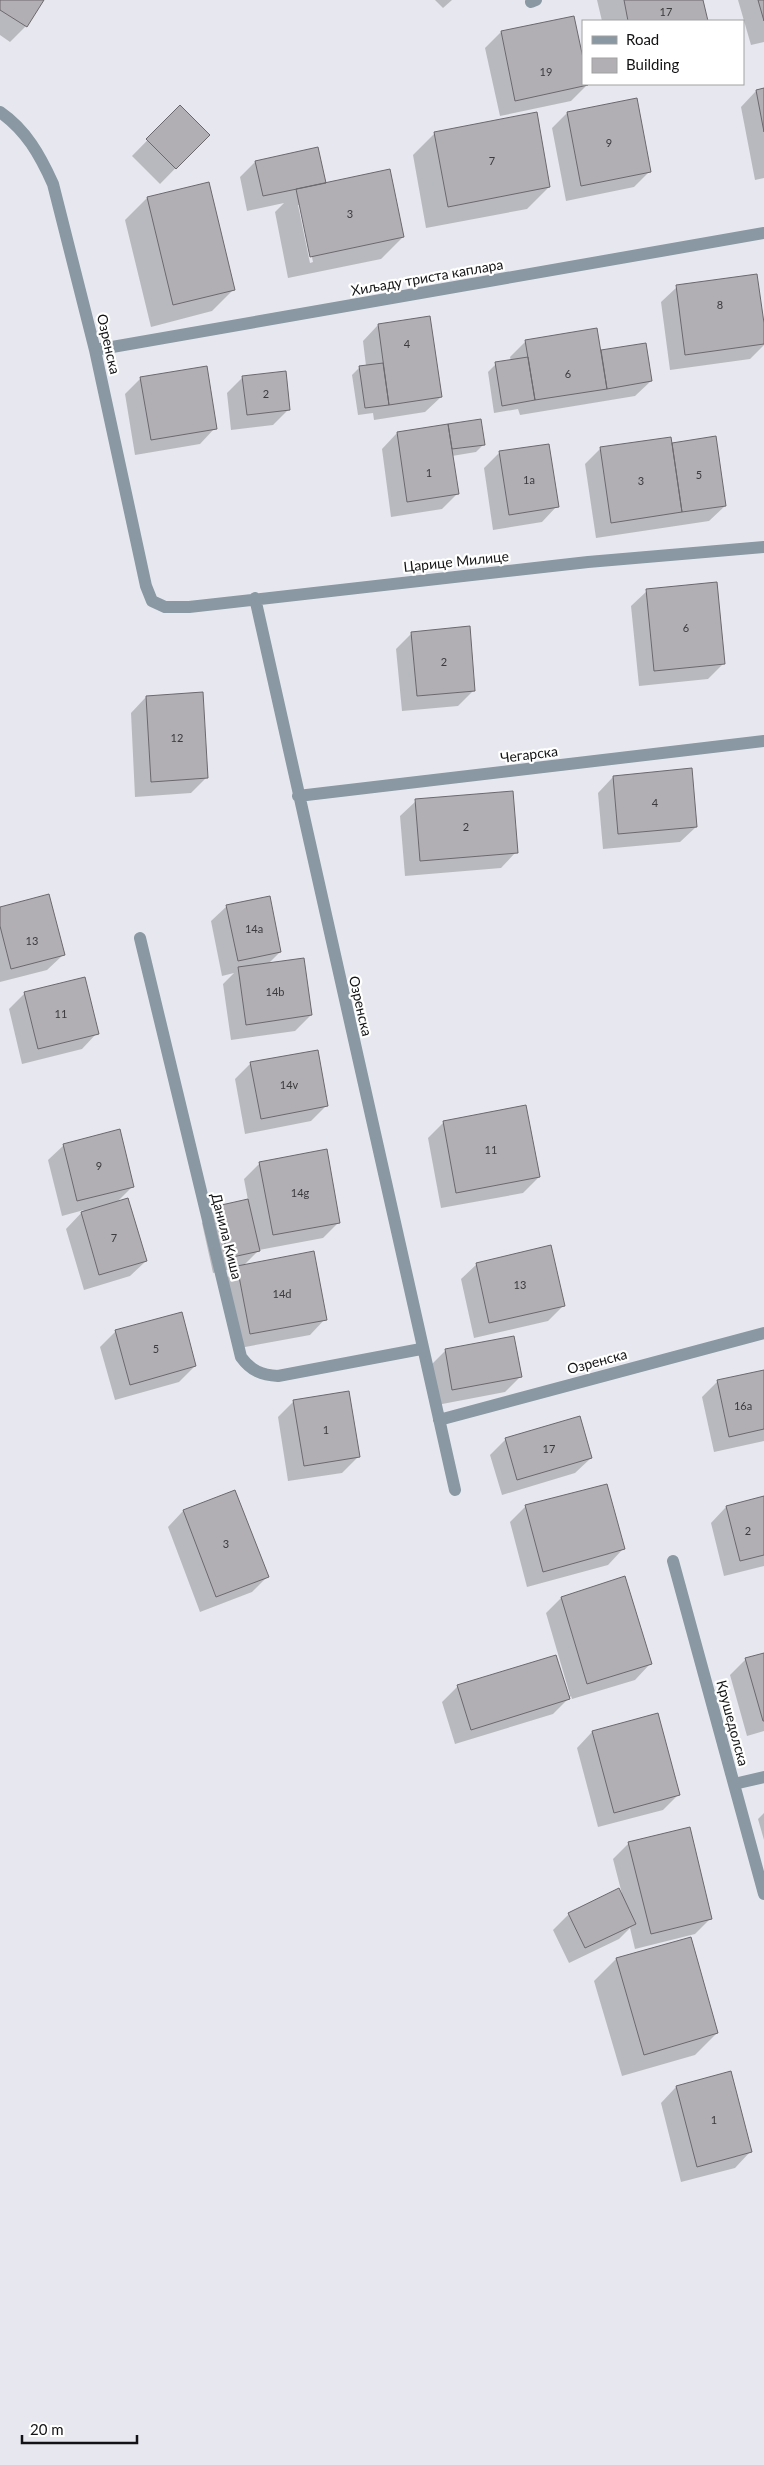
<svg xmlns="http://www.w3.org/2000/svg" width="764" height="2465" font-family="Lato,sans-serif">
<style>
.shadow{fill:#0003;fill-rule:evenodd}
.building{fill:#b2afb4;stroke:#6c696e}
.lines{fill:none;stroke-linecap:round;stroke-linejoin:round}
.minor{stroke:#8998a2;stroke-width:12}
.labels{text-anchor:middle;dominant-baseline:central;stroke-width:4.5;stroke-linejoin:round;paint-order:stroke}
.number-label{font-size:11px;fill:#3b3a3d}
.street-label{font-size:14px;fill:#131315;stroke:#fff}
</style>
<rect width="100%" height="100%" fill="#e7e8ef"/>
<path class="shadow" d="M 0,0 L 43,0 L 26,26 L 10,42 L 0,35 Z
M 435,0 L 452,0 L 443,8 Z
M 597,0 L 702,0 L 707,21 L 602,21 Z
M 738,0 L 764,0 L 764,42 L 751,45 Z
M 573,18 L 583,84 L 587,85 L 571,101 L 500,116 L 485,48 L 501,32 Z
M 764,89 L 764,178 L 755,180 L 741,107 L 756,91 Z
M 180,107 L 208,135 L 160,184 L 132,156 Z
M 567,113 L 650,171 L 634,187 L 566,201 L 552,128 Z
M 435,133 L 549,187 L 527,209 L 426,228 L 413,155 Z
M 255,162 L 325,182 L 403,237 L 381,259 L 288,278 L 275,212 L 284,203 L 247,211 L 240,177 ZM 298,205 L 301,205 L 313,262 L 310,263 Z
M 147,198 L 234,289 L 212,311 L 151,327 L 125,220 Z
M 677,287 L 764,332 L 764,345 L 750,359 L 670,370 L 661,302 Z
M 378,325 L 441,397 L 425,412 L 374,420 L 373,413 L 358,415 L 352,375 L 360,367 L 366,366 L 363,341 Z
M 526,341 L 600,352 L 645,344 L 651,381 L 635,396 L 520,415 L 518,409 L 494,413 L 488,372 L 496,364 L 511,361 L 510,357 Z
M 243,377 L 289,409 L 273,425 L 231,430 L 227,393 Z
M 141,378 L 215,428 L 200,444 L 135,455 L 125,394 Z
M 480,421 L 484,444 L 476,452 L 452,456 L 458,493 L 442,509 L 391,517 L 382,449 L 397,433 Z
M 715,438 L 725,506 L 709,521 L 596,538 L 585,464 L 601,448 L 670,444 Z
M 499,453 L 557,506 L 542,522 L 493,530 L 484,468 Z
M 647,591 L 724,663 L 708,679 L 639,686 L 631,606 Z
M 412,633 L 474,690 L 458,706 L 402,711 L 396,649 Z
M 146,697 L 207,777 L 191,793 L 135,797 L 131,713 Z
M 613,777 L 696,827 L 680,842 L 603,849 L 598,793 Z
M 416,801 L 516,852 L 501,868 L 405,876 L 400,816 Z
M 227,906 L 280,952 L 267,965 L 311,1015 L 295,1031 L 231,1040 L 223,984 L 234,973 L 222,976 L 211,921 Z
M 0,908 L 63,955 L 47,970 L 0,982 Z
M 25,993 L 97,1033 L 82,1049 L 22,1064 L 9,1009 Z
M 251,1063 L 327,1105 L 311,1121 L 245,1134 L 235,1079 Z
M 444,1122 L 539,1177 L 523,1193 L 441,1208 L 428,1138 Z
M 64,1145 L 133,1186 L 117,1202 L 146,1261 L 130,1276 L 84,1290 L 66,1229 L 84,1210 L 62,1216 L 48,1160 Z
M 260,1163 L 339,1222 L 323,1238 L 259,1250 L 243,1266 L 325,1319 L 310,1335 L 234,1349 L 222,1283 L 237,1268 L 213,1273 L 202,1223 L 218,1207 L 248,1200 L 244,1179 Z
M 477,1264 L 563,1306 L 548,1321 L 474,1338 L 461,1279 Z
M 116,1331 L 195,1366 L 179,1382 L 115,1400 L 100,1347 Z
M 445,1351 L 520,1377 L 505,1392 L 437,1405 L 430,1366 Z
M 764,1371 L 764,1441 L 714,1452 L 702,1397 L 718,1381 Z
M 294,1401 L 358,1457 L 342,1473 L 288,1481 L 278,1417 Z
M 506,1439 L 591,1458 L 575,1473 L 502,1495 L 490,1455 Z
M 235,1491 L 268,1576 L 252,1592 L 200,1612 L 168,1527 L 183,1511 Z
M 764,1498 L 764,1566 L 724,1576 L 711,1523 L 726,1507 Z
M 526,1506 L 623,1549 L 608,1565 L 527,1587 L 510,1522 Z
M 561,1598 L 650,1664 L 635,1680 L 572,1699 L 571,1696 L 553,1714 L 455,1744 L 442,1702 L 457,1687 L 556,1656 L 568,1696 L 570,1695 L 546,1613 Z
M 764,1654 L 764,1731 L 747,1736 L 730,1675 L 746,1659 Z
M 592,1732 L 679,1794 L 663,1810 L 598,1827 L 577,1748 Z
M 764,1813 L 764,1840 L 758,1819 Z
M 629,1843 L 711,1918 L 695,1934 L 635,1949 L 630,1928 L 619,1939 L 569,1963 L 553,1930 L 569,1914 L 622,1894 L 613,1859 Z
M 616,1959 L 717,2033 L 695,2055 L 622,2076 L 594,1981 Z
M 676,2087 L 750,2152 L 735,2168 L 681,2182 L 661,2103 Z"/>
<path class="building" d="M 0,0 L 44,0 L 27,27 L 0,10 Z
M 624,0 L 703,0 L 708,21 L 628,21 Z
M 758,0 L 764,0 L 764,21 Z
M 574,16 L 583,58 L 583,84 L 588,85 L 515,101 L 501,31 Z
M 764,88 L 764,132 L 756,90 Z
M 637,98 L 651,172 L 581,186 L 567,112 Z
M 180,105 L 210,135 L 176,169 L 146,139 Z
M 537,112 L 550,187 L 448,207 L 434,132 Z
M 318,147 L 326,183 L 263,196 L 255,161 Z
M 390,169 L 404,237 L 310,257 L 296,189 Z
M 209,182 L 235,290 L 173,305 L 147,197 Z
M 757,274 L 764,323 L 764,344 L 685,355 L 676,285 Z
M 430,316 L 442,397 L 389,405 L 378,324 Z
M 597,328 L 607,389 L 535,400 L 525,340 Z
M 646,343 L 652,381 L 607,389 L 601,350 Z
M 528,357 L 535,400 L 502,406 L 495,362 Z
M 383,363 L 389,405 L 365,408 L 359,366 Z
M 207,366 L 217,429 L 151,440 L 140,377 Z
M 286,371 L 290,410 L 247,415 L 242,376 Z
M 481,419 L 485,445 L 452,449 L 448,424 Z
M 448,424 L 459,494 L 407,502 L 397,432 Z
M 716,436 L 726,506 L 682,512 L 672,443 Z
M 671,437 L 682,512 L 611,523 L 600,447 Z
M 549,444 L 559,507 L 509,515 L 499,451 Z
M 717,582 L 725,664 L 654,671 L 646,589 Z
M 470,626 L 475,691 L 417,696 L 411,632 Z
M 203,692 L 208,778 L 151,782 L 146,696 Z
M 692,768 L 697,827 L 618,834 L 613,776 Z
M 513,791 L 518,853 L 420,861 L 415,799 Z
M 49,894 L 65,955 L 11,969 L 0,926 L 0,907 Z
M 270,896 L 281,952 L 238,961 L 226,905 Z
M 304,958 L 312,1015 L 246,1025 L 238,967 Z
M 85,977 L 99,1034 L 38,1049 L 24,992 Z
M 318,1050 L 328,1106 L 261,1119 L 250,1062 Z
M 526,1105 L 540,1177 L 456,1193 L 443,1121 Z
M 120,1129 L 134,1187 L 77,1201 L 63,1144 Z
M 327,1149 L 340,1223 L 273,1235 L 259,1162 Z
M 128,1198 L 147,1261 L 99,1275 L 81,1212 Z
M 248,1199 L 260,1251 L 228,1258 L 217,1206 Z
M 551,1245 L 565,1306 L 489,1323 L 476,1263 Z
M 314,1251 L 327,1320 L 250,1334 L 237,1266 Z
M 182,1312 L 196,1366 L 130,1385 L 115,1330 Z
M 514,1336 L 522,1377 L 452,1390 L 445,1349 Z
M 764,1370 L 764,1429 L 729,1437 L 717,1380 Z
M 349,1391 L 360,1457 L 304,1466 L 293,1400 Z
M 580,1416 L 592,1458 L 517,1480 L 505,1438 Z
M 607,1484 L 625,1549 L 543,1572 L 525,1505 Z
M 235,1490 L 269,1577 L 216,1597 L 183,1510 Z
M 764,1496 L 764,1555 L 740,1561 L 726,1506 Z
M 625,1576 L 652,1664 L 587,1684 L 561,1597 Z
M 764,1653 L 764,1721 L 763,1721 L 745,1658 Z
M 556,1655 L 570,1699 L 471,1730 L 457,1685 Z
M 658,1713 L 680,1795 L 614,1813 L 592,1731 Z
M 690,1827 L 712,1919 L 651,1934 L 628,1842 Z
M 619,1888 L 636,1924 L 585,1948 L 568,1913 Z
M 691,1937 L 718,2033 L 644,2055 L 616,1958 Z
M 731,2071 L 752,2152 L 697,2167 L 676,2086 Z"/>
<g class="lines">
<path class="minor" d="M 531,2 L 536,0
M 0,112 C 26,130 40,155 53,184 L 95,350 L 146,586 L 152,601 L 165,607 L 189,607 L 588,562 L 764,547
M 95,350 L 764,233
M 255,598 L 455,1490
M 298,796 L 764,741
M 140,938 L 241,1357 C 251,1371 262,1375 278,1376 L 421,1349
M 439,1420 L 764,1333
M 673,1561 L 764,1894
M 734,1784 L 764,1777"/>
</g>
<g class="labels">
<g class="number-label">
<text x="666" y="11">17</text>
<text x="546" y="71">19</text>
<text x="609" y="142">9</text>
<text x="492" y="160">7</text>
<text x="350" y="213">3</text>
<text x="720" y="304">8</text>
<text x="407" y="343">4</text>
<text x="568" y="373">6</text>
<text x="266" y="393">2</text>
<text x="429" y="472">1</text>
<text x="699" y="474">5</text>
<text x="529" y="479">1a</text>
<text x="641" y="480">3</text>
<text x="686" y="627">6</text>
<text x="444" y="661">2</text>
<text x="177" y="737">12</text>
<text x="655" y="802">4</text>
<text x="466" y="826">2</text>
<text x="254" y="928">14a</text>
<text x="32" y="940">13</text>
<text x="275" y="991">14b</text>
<text x="61" y="1013">11</text>
<text x="289" y="1084">14v</text>
<text x="491" y="1149">11</text>
<text x="99" y="1165">9</text>
<text x="300" y="1192">14g</text>
<text x="114" y="1237">7</text>
<text x="520" y="1284">13</text>
<text x="282" y="1293">14d</text>
<text x="156" y="1348">5</text>
<text x="743" y="1405">16a</text>
<text x="326" y="1429">1</text>
<text x="549" y="1448">17</text>
<text x="748" y="1530">2</text>
<text x="226" y="1543">3</text>
<text x="714" y="2119">1</text>
</g>
<g class="street-label">
<text transform="translate(427 277) rotate(-10)">Хиљаду триста каплара</text>
<text transform="translate(109 344) rotate(77)">Озренска</text>
<text transform="translate(456 561) rotate(-6)">Царице Милице</text>
<text transform="translate(529 754) rotate(-7)">Чегарска</text>
<text transform="translate(361 1006) rotate(77)">Озренска</text>
<text transform="translate(227 1236) rotate(76)">Данила Киша</text>
<text transform="translate(597 1361) rotate(-15)">Озренска</text>
<text transform="translate(733 1723) rotate(75)">Крушедолска</text>
</g>
</g>
<rect x="582" y="20" width="162" height="65" fill="#ffffff" stroke="#a1a1a1"/>
<rect x="592" y="36" width="25" height="8" fill="#8998a2" stroke="#a1a1a1"/>
<text x="626" y="45" font-size="15" fill="#131315">Road</text>
<rect x="592" y="58" width="25" height="15" fill="#b2afb4" stroke="#a1a1a1"/>
<text x="626" y="70" font-size="15" fill="#131315">Building</text>
<path d="M22 2435v8h115v-8" fill="none" stroke="#131315" stroke-width="2.5"/>
<text x="30" y="2435" font-size="15" fill="#131315" stroke="#ffffff" stroke-width="4" paint-order="stroke">20 m</text>
</svg>
